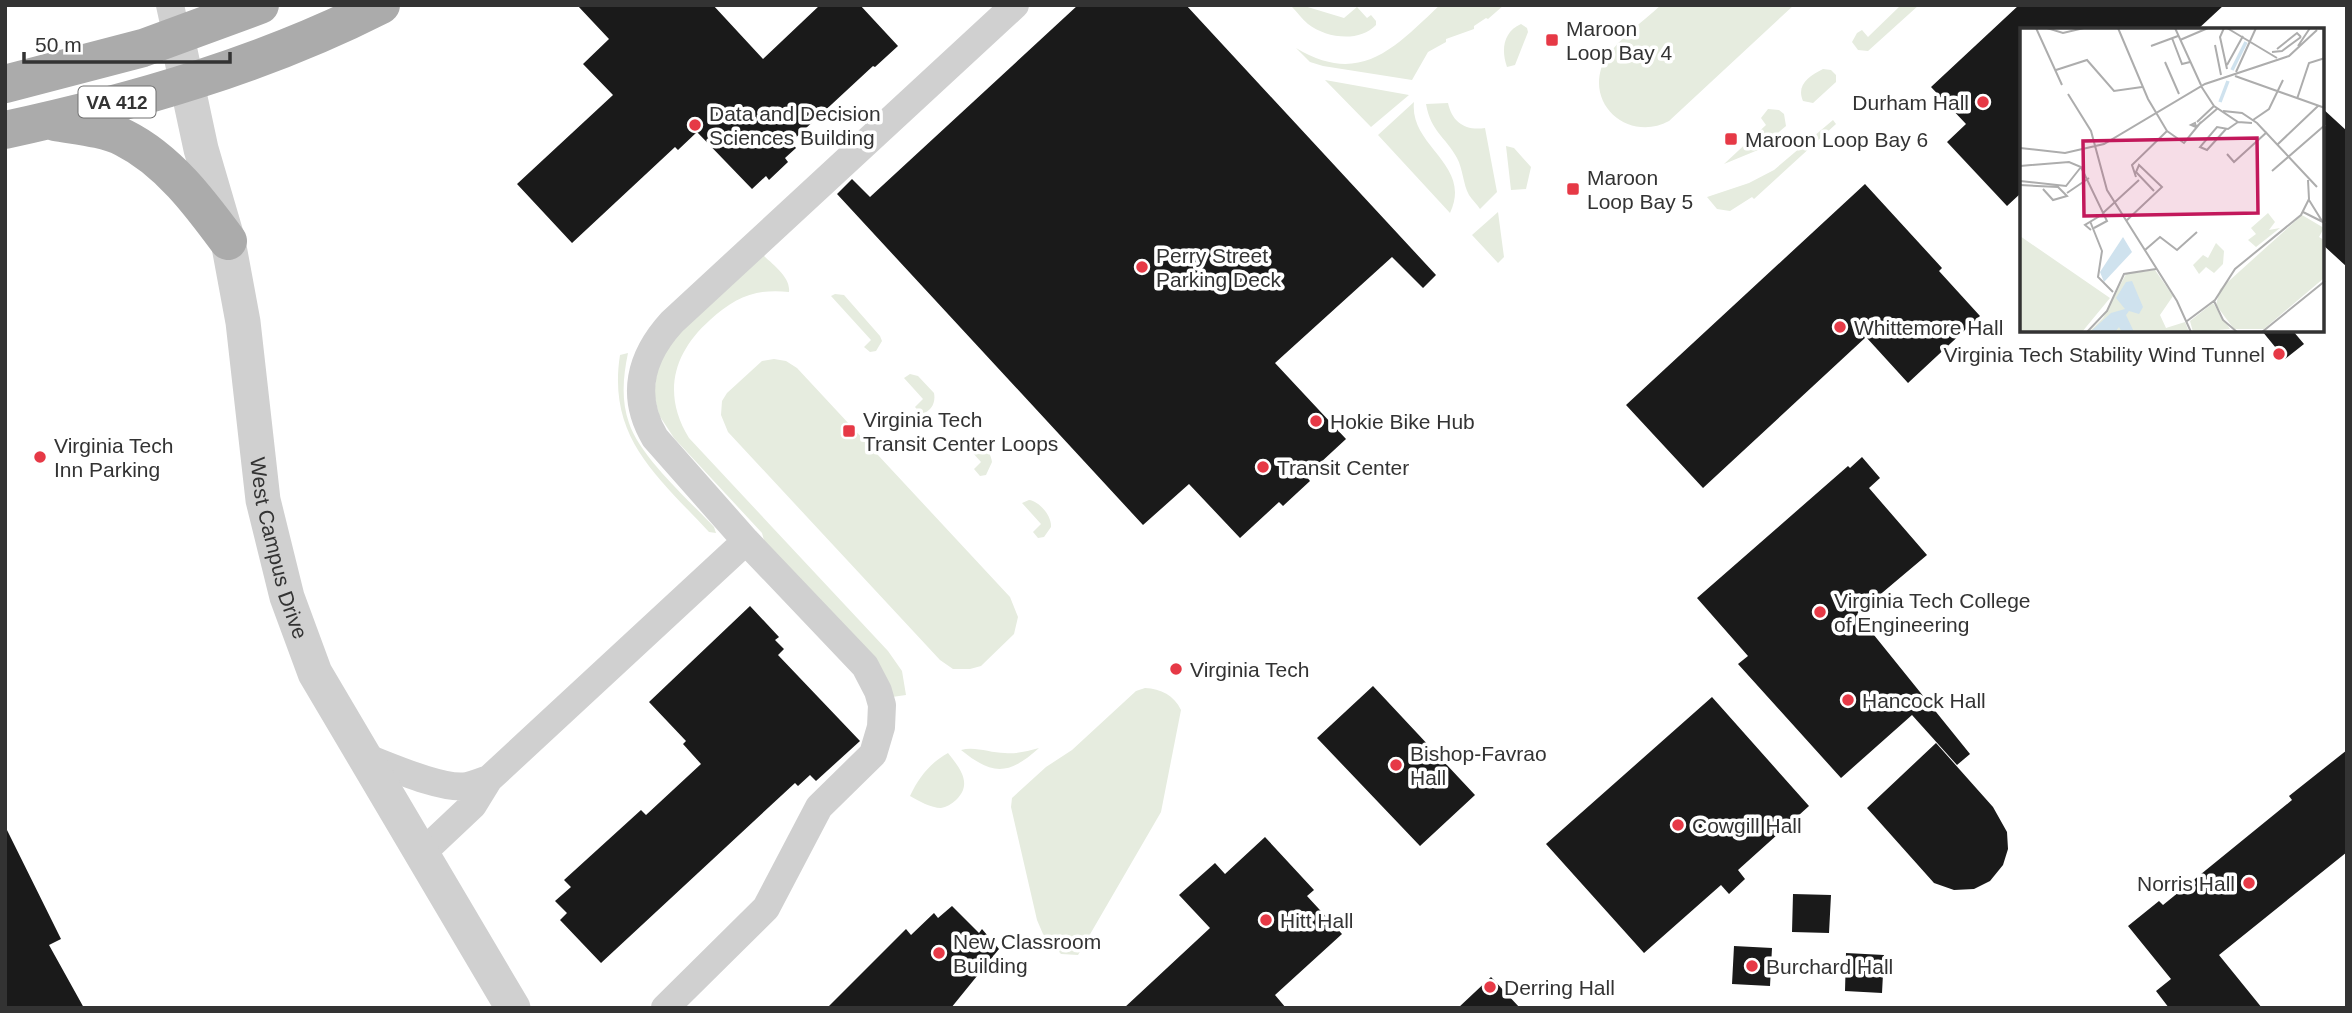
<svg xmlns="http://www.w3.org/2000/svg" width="2352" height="1013" font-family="Arial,sans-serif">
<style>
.green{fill:#e6ecdf}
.building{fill:#1a1a1a}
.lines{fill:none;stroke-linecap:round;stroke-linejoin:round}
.minor{stroke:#d0d0d0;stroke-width:28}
.tertiary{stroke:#d0d0d0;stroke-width:35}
.primary{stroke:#ababab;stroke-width:38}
.poi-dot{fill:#e63946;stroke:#fff;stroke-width:2.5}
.labels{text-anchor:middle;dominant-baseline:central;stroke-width:7;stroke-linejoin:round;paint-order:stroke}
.shield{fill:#fff;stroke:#707070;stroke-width:2}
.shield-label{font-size:19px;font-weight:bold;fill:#333}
.poi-label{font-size:21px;fill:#333;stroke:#fff;text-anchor:start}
.street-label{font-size:21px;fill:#333;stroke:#fff}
.inset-river{fill:none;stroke:#cfe2ee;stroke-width:3.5}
.inset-road{fill:none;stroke:#adadad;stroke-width:2}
.view{fill:#c2185b;fill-opacity:0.15;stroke:#c2185b;stroke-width:3.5}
.inset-edge{fill:none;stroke:#333;stroke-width:3.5}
</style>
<rect width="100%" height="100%" fill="#fff"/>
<path class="green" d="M 1294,5 L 1301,5 L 1344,18 L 1357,7 L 1367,18 L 1371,15 L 1376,21 L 1376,25 C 1359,43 1326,38 1308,24 C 1302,19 1297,12 1292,7 Z
M 1440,5 L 1504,5 L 1488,19 L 1486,18 L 1474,26 L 1474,29 L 1446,39 L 1446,42 L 1428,52 L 1412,80 L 1323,66 L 1310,62 L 1296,48 C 1361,87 1395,47 1440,5 Z
M 1661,5 L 1794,5 L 1669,121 C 1633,141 1589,110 1601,69 C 1607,47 1644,21 1661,5 Z
M 1901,5 L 1919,5 L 1868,51 L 1858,50 L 1852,42 L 1857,33 L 1862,30 L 1868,37 Z
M 1521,24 L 1527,28 L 1528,32 L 1515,65 L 1507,67 C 1501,50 1503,32 1521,24 Z
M 1823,69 L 1831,70 L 1836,75 L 1836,82 L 1813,103 L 1803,101 C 1796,85 1809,76 1823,69 Z
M 1325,80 L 1409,95 L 1371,127 Z
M 1414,102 C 1409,147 1473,164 1450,213 L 1378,135 Z
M 1448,103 C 1452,122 1465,131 1485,128 L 1497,192 L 1480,209 C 1477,204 1472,200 1469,195 C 1463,184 1463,169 1457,158 C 1445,136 1431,132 1426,104 Z
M 1768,109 L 1779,110 L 1784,114 L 1786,126 L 1758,150 L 1724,164 L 1766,125 L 1761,118 Z
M 1833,120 L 1836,124 L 1754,199 L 1752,197 L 1730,211 L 1717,209 L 1707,197 L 1749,183 L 1774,170 Z
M 1506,146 L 1514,148 L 1531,167 L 1526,189 L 1511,190 Z
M 1498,212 L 1504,257 L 1498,263 L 1472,235 Z
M 762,254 C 772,264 791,277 789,292 C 756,288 734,298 710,320 C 673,353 662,394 689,438 L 888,651 L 902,671 L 906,695 L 892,697 L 765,544 L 762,533 L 674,438 L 659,415 L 654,394 L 658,363 L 674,336 Z
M 835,294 L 844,295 L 880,336 L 882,341 L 876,351 L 870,352 L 864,347 L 871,340 L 831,296 Z
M 628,353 C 623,377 621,400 629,423 C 640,457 689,500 714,527 L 716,533 L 709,532 C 658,477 607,438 620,355 Z
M 774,359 L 786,361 L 797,368 L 1010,597 L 1018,617 L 1014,634 L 981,666 L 970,669 L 953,669 L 940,660 L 728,432 L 721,415 L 722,401 L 727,393 L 762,361 Z
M 910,374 L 918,376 L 934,393 C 936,403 931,412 921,414 L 915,407 L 923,399 L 904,378 Z
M 966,437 C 978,436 991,450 992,462 L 986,475 L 980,476 L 974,469 L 981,462 L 962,441 Z
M 1029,500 C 1039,501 1052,516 1051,527 L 1044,537 L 1038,538 L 1033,532 L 1041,524 L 1022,503 Z
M 1145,688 C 1161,689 1174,695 1181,710 L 1161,812 L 1078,955 L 1061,954 L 1043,934 L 1037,920 L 1011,807 L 1012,798 L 1046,767 L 1072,750 L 1136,691 Z
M 1039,748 C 1009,775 993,776 961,750 C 975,746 990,753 1005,753 C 1017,754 1028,751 1039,748 Z
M 948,753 C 960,768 973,784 956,800 C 952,804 946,807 941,808 C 931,808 919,801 910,796 C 919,777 930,763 948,753 Z"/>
<path class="building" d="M 577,5 L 713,5 L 763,59 L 820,5 L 860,5 L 898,46 L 875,67 L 873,66 L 791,142 L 796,148 L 785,158 L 788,162 L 769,180 L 766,176 L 752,189 L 697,132 L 678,150 L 675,147 L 572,243 L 517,184 L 613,95 L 583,64 L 609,39 Z
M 1078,5 L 1186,5 L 1436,275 L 1423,288 L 1392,257 L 1275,363 L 1346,439 L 1306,476 L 1310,481 L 1297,493 L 1283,506 L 1279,502 L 1240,538 L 1189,484 L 1143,525 L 837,194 L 852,179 L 870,197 Z
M 2019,5 L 2224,5 L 2197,30 L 2021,30 L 2021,193 L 2007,206 L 1947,142 L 1966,124 L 1931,87 Z
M 2322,108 L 2347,131 L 2347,267 L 2322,244 Z
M 1865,184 L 1942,268 L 1939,271 L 1980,316 L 1908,383 L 1866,337 L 1703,488 L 1626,405 Z
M 2262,331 L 2293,331 L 2304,344 L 2285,359 Z
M 1862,457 L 1880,478 L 1869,488 L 1927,555 L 1857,614 L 1970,754 L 1957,765 L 1912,715 L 1841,778 L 1738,664 L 1748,656 L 1697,598 L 1848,466 L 1850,468 Z
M 750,606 L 779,637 L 775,640 L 784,649 L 778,655 L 860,741 L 816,781 L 810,775 L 798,786 L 795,783 L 601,963 L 560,920 L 567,913 L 555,901 L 571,887 L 564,880 L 641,810 L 646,815 L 701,764 L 683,744 L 686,741 L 649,702 Z
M 1373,686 L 1475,795 L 1420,846 L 1317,738 Z
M 1712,697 L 1809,806 L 1738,870 L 1745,879 L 1729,894 L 1721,885 L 1644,953 L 1546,844 Z
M 1936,743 L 1993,807 L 2007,832 L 2008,849 L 2003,865 L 1990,881 L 1974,889 L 1954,890 L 1934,883 L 1867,808 Z
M 2347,750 L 2347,852 L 2219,955 L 2262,1008 L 2169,1008 L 2156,991 L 2171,979 L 2128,926 L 2159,901 L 2163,905 L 2292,800 L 2289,796 Z
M 5,826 L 61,939 L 49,945 L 84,1008 L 5,1008 Z
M 1265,837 L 1314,890 L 1307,896 L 1342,934 L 1275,995 L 1286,1008 L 1124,1008 L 1210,928 L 1179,895 L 1215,863 L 1225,874 Z
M 1793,894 L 1831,895 L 1829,933 L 1792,932 Z
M 952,906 L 979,933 L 982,929 L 999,949 L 951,1008 L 827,1008 L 906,929 L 911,935 L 934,913 L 938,918 Z
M 1734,946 L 1772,948 L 1770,986 L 1732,984 Z
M 1846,953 L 1884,955 L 1882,993 L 1845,991 Z
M 1491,977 L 1520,1008 L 1458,1008 Z"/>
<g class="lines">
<path class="minor" d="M 170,5 L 177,37
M 365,757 C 389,766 442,790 467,786 C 474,785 482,781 489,779
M 421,854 L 473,805 L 489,779 L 746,541
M 665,1008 L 766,908 L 819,807 L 873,754 L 881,727 L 882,705 L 878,691 L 865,666 L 746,541 L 655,438 C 630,396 640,357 672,322 L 1015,5"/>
<path class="tertiary" id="s1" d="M 177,37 L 201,149 L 228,241 L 243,322 L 263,500 L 287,597 L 315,673 L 513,1008"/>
<path class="primary" d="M 5,84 L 143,48 L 260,5
M 55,122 C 78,126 104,128 124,138 C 168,160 200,203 228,241
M 5,130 C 134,102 263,65 381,5"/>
</g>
<g class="poi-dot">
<rect x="1545" y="33" width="14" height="14" rx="3.5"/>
<circle cx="1983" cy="102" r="7"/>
<circle cx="695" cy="125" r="7"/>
<rect x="1724" y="132" width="14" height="14" rx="3.5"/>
<rect x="1566" y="182" width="14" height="14" rx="3.5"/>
<circle cx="1142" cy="267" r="7"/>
<circle cx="1840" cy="327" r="7"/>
<circle cx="2279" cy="354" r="7"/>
<circle cx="1316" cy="421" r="7"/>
<rect x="842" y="424" width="14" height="14" rx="3.5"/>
<circle cx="40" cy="457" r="7"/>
<circle cx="1263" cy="467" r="7"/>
<circle cx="1820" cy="612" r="7"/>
<circle cx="1176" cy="669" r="7"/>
<circle cx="1848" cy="700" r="7"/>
<circle cx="1396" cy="765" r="7"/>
<circle cx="1678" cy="825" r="7"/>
<circle cx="2249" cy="883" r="7"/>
<circle cx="1266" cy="920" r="7"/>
<circle cx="939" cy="953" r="7"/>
<circle cx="1752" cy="966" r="7"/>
<circle cx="1490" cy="987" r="7"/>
</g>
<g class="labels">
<rect class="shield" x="78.5" y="86.5" width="77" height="31" rx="5"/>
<g class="shield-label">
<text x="117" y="102">VA 412</text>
</g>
<g class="poi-label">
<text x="1566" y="28">Maroon<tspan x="1566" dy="24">Loop Bay 4</tspan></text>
<text x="1969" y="102" text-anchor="end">Durham Hall</text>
<text x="709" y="113">Data and Decision<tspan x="709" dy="24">Sciences Building</tspan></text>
<text x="1745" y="139">Maroon Loop Bay 6</text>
<text x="1587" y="177">Maroon<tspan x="1587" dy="24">Loop Bay 5</tspan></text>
<text x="1156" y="255">Perry Street<tspan x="1156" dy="24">Parking Deck</tspan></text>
<text x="1854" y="327">Whittemore Hall</text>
<text x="2265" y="354" text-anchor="end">Virginia Tech Stability Wind Tunnel</text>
<text x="863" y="419">Virginia Tech<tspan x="863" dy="24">Transit Center Loops</tspan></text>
<text x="1330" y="421">Hokie Bike Hub</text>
<text x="54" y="445">Virginia Tech<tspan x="54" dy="24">Inn Parking</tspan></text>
<text x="1277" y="467">Transit Center</text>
<text x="1834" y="600">Virginia Tech College<tspan x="1834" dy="24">of Engineering</tspan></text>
<text x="1190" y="669">Virginia Tech</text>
<text x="1862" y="700">Hancock Hall</text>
<text x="1410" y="753">Bishop-Favrao<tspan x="1410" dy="24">Hall</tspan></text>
<text x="1692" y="825">Cowgill Hall</text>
<text x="2235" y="883" text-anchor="end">Norris Hall</text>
<text x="1280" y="920">Hitt Hall</text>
<text x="953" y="941">New Classroom<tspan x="953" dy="24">Building</tspan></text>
<text x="1766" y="966">Burchard Hall</text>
<text x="1504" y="987">Derring Hall</text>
</g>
<g class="street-label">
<text stroke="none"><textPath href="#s1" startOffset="522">West Campus Drive</textPath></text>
</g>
</g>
<g transform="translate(2020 28)">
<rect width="304" height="304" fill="#fff"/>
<path d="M 248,185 L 255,194 L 249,202 L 260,200 L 236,219 L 228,212 L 236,206 L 231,200 ZM 282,187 L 304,200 L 299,209 L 304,212 L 304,250 L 244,301 L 214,301 L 196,277 L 200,261 ZM 0,208 L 90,270 L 62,304 L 0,304 ZM 196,215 L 204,223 L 203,236 L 194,245 L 186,239 L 179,246 L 173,237 L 183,227 L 188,230 ZM 135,242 L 153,268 L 140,287 L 146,300 L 165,294 L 169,304 L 69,304 L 83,290 L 106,246 ZM 193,275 L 210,301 L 173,304 L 170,293 Z" fill="#e6ecdf"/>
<path d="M 103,209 L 112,224 L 84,254 L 80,244 ZM 112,253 L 123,279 L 119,286 L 109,283 L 106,287 L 114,304 L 102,304 L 99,299 L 95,304 L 70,304 L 91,285 L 105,281 L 96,270 L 106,254 Z" fill="#cfe2ee"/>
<path class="inset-river" d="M 212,42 L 226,14M 200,74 L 208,53"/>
<path class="inset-road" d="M 16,0 L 42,57M 27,0 L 43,5 L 64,0M 98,0 L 128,71 L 147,103M 155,0 L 181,57M 204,0 L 200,9 L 207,41M 207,0 L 257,30M 152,10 L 162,36 L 170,34M 160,12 L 188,0M 195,17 L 201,47M 131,18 L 158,8M 278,18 L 290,0M 257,21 L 277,5 L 281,9M 252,24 L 262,23 L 281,9M 145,34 L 159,66M 207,37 L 223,8M 36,42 L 67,32 L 94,63 L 122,59M 216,44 L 236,0M 215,48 L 305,80M 181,58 L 194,78 L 218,94 L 232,95M 48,66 L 71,103 L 87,162 L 157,273 L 171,304M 277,71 L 289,35 L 305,30M 203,83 L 222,85 L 237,95 L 297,159M 233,92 L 249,81 L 263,52M 177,94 L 194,78M 176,99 L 171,97 L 175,95 L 176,99 L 198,80M 206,101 L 187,122 L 180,119 L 197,99 L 208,101 L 218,94M 147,103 L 164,115 L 181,94M 258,116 L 298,78M 0,120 L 45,125 L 84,116 L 185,56 L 269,28 L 297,2M 207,126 L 214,134 L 247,104M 0,138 L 49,134 L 61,139 L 87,193 L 74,200M 252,143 L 305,97M 116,149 L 112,137 L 147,103M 0,153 L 46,158 L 61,139M 0,157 L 38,159 L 47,168 L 33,172 L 23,161M 47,165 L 69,150M 289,172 L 302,193M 283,184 L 305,195M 83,185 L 119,152M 70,193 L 82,223 L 78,249 L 93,264M 106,193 L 142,159 L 119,137 L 116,144 L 134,163M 71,202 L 65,197 L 83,186M 125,222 L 140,209 L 157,222 L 177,204M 194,273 L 203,292 L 217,304M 167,293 L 195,272 L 215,241 L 281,187 L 289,171 L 288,152M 67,304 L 87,283 L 104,246 L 136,241M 242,304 L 305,253"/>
<path class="view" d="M 237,110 L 238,185 L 64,188 L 63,113 Z"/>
<rect width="304" height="304" class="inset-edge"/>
</g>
<rect width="2352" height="1013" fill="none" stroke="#333333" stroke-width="14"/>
<path d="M24 52v10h206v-10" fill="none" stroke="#333333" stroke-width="3.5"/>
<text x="35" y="52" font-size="21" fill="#333333" stroke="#ffffff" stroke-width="5" paint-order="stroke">50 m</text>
</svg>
